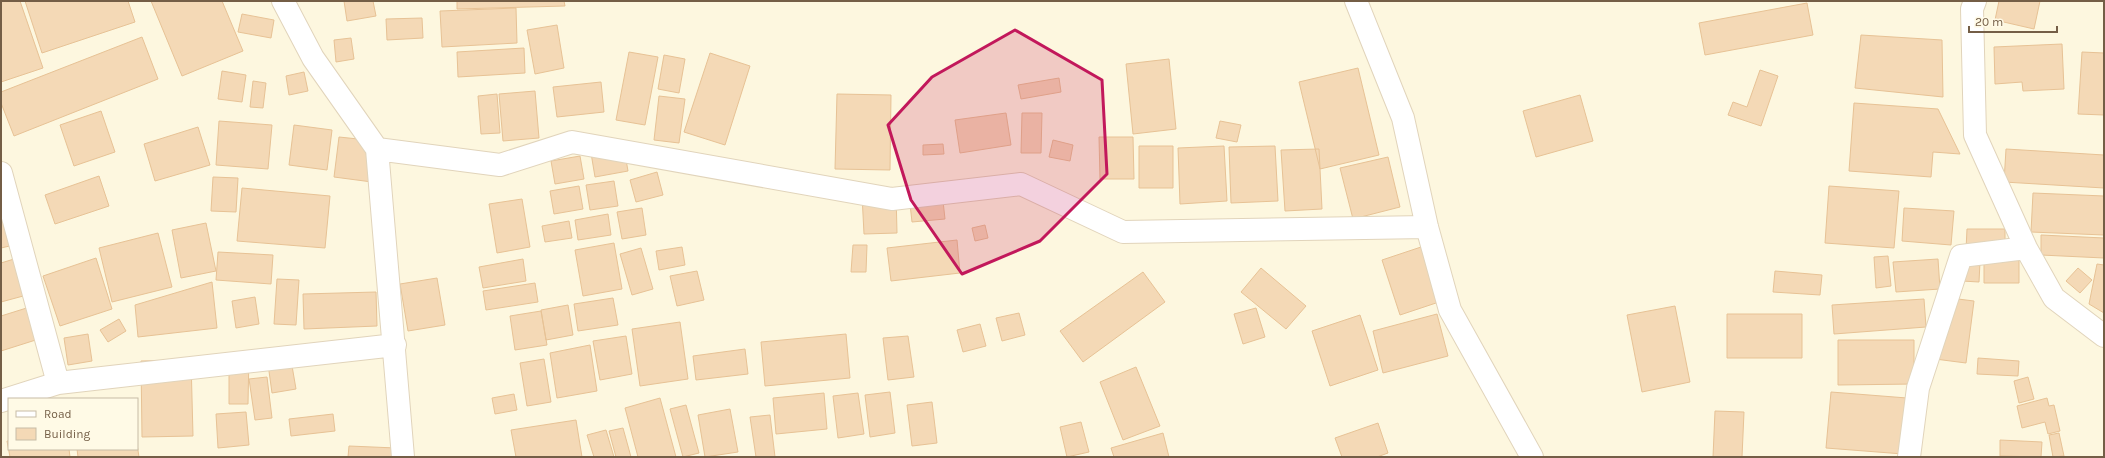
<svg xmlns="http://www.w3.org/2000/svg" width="2105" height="458" font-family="Karla,sans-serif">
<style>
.building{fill:#f4d9b6;stroke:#e7c295}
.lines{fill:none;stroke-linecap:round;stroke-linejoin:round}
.minor-casing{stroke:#e1d4bb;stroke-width:24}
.minor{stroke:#fff;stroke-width:22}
.marked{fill:#c2185b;fill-opacity:0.2;stroke:#c2185b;stroke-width:3;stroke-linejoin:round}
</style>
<rect width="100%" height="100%" fill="#fdf7df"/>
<path class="building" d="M 1,1 L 20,1 L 43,68 L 1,82 Z
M 25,1 L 128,1 L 135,22 L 42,53 Z
M 151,1 L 222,1 L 243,51 L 182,76 Z
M 344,1 L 373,1 L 376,16 L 347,21 Z
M 457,1 L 564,1 L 565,6 L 457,9 Z
M 1999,1 L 2040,1 L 2034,29 L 1995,20 Z
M 1807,3 L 1813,35 L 1705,55 L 1699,23 Z
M 516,8 L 517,43 L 442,47 L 440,11 Z
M 242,14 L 274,20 L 271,38 L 238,32 Z
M 422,18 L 423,38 L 387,40 L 386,19 Z
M 557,25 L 564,68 L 535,74 L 527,30 Z
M 1861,35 L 1942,40 L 1943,97 L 1855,88 Z
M 142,37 L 158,79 L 14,136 L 1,103 L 1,92 Z
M 351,38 L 354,59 L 336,62 L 334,40 Z
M 2062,44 L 2064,89 L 2023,91 L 2022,82 L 1995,84 L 1994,47 Z
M 524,48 L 525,73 L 458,77 L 457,52 Z
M 629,52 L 658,57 L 645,125 L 616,120 Z
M 2082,52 L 2104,53 L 2104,115 L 2078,114 Z
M 710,53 L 750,66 L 725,145 L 684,132 Z
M 664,55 L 685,59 L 679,93 L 658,89 Z
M 1169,59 L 1176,129 L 1133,134 L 1126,64 Z
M 1358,68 L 1379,155 L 1320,169 L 1299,82 Z
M 1760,70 L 1778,76 L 1761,126 L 1728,115 L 1733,102 L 1747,107 Z
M 222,71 L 246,75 L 242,102 L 218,99 Z
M 304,72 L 308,91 L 289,95 L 286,76 Z
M 1059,78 L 1061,92 L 1021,99 L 1018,85 Z
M 253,81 L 266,83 L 263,108 L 250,107 Z
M 601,82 L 604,112 L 557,117 L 553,87 Z
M 535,91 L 539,138 L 503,141 L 499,94 Z
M 497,94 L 500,133 L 481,134 L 478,96 Z
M 837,94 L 891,95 L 890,170 L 835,169 Z
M 1580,95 L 1593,141 L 1536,157 L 1523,111 Z
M 659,96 L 685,99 L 679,143 L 654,140 Z
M 1854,103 L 1938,109 L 1960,154 L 1933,152 L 1931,177 L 1849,171 Z
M 101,111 L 115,152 L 74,166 L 60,125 Z
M 1006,113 L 1011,145 L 960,153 L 955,120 Z
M 1022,113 L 1042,113 L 1041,153 L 1021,153 Z
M 219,121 L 272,125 L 268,169 L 216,165 Z
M 1220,121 L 1241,125 L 1237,142 L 1216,138 Z
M 294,125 L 332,130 L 327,170 L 289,165 Z
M 198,127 L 210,165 L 155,181 L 144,144 Z
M 339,137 L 377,141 L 372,182 L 334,177 Z
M 1099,137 L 1133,137 L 1134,179 L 1100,179 Z
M 1053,140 L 1073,145 L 1070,161 L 1049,157 Z
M 943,144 L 944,154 L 923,155 L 923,145 Z
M 1139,146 L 1173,146 L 1173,188 L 1139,188 Z
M 1224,146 L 1227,201 L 1180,204 L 1178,148 Z
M 1275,146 L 1278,201 L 1231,203 L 1229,147 Z
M 624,148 L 628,171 L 595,177 L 591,153 Z
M 1319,149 L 1322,209 L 1285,211 L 1281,150 Z
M 2006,149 L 2104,155 L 2104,188 L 2004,182 Z
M 580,156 L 584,179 L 555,184 L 551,161 Z
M 1388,157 L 1400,207 L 1353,219 L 1340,168 Z
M 657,172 L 663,195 L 636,202 L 630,180 Z
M 99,176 L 109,206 L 55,224 L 45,195 Z
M 213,177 L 238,178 L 236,212 L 211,211 Z
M 614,181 L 618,206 L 590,210 L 586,185 Z
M 579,186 L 583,209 L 554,214 L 550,191 Z
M 1829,186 L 1899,191 L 1894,248 L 1825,243 Z
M 242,188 L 330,196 L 325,248 L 237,241 Z
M 896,193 L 897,233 L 864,234 L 862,195 Z
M 2033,193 L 2104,196 L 2104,235 L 2031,232 Z
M 1,194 L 14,245 L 1,248 Z
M 522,199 L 530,247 L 497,253 L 489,204 Z
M 943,201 L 945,219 L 912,222 L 910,204 Z
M 642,208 L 646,235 L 622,239 L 617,212 Z
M 1904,208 L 1954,211 L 1951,245 L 1902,241 Z
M 608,214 L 611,235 L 578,240 L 575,220 Z
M 569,221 L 572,238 L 545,242 L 542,226 Z
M 206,223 L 216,271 L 181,278 L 172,230 Z
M 985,225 L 988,238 L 975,241 L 972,228 Z
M 1967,229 L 2005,229 L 2005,250 L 1966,250 Z
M 158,233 L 172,287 L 112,302 L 99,248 Z
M 2041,235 L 2104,238 L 2104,258 L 2041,255 Z
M 957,240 L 960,273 L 891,281 L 887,248 Z
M 614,243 L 622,289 L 583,296 L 575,250 Z
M 1430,244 L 1448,299 L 1400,315 L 1382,260 Z
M 853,245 L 867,245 L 866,272 L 851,272 Z
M 682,247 L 685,265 L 659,270 L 656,251 Z
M 641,248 L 653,289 L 632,295 L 620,254 Z
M 218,252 L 273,255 L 271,284 L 216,280 Z
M 27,255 L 38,292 L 1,302 L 1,263 Z
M 1888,256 L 1891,286 L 1876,288 L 1874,257 Z
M 96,258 L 112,309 L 60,326 L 43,276 Z
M 523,259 L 526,281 L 483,288 L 479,267 Z
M 1938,259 L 1940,289 L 1896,292 L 1893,262 Z
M 1984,260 L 2019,260 L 2019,283 L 1984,283 Z
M 1963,261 L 1980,262 L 1979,282 L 1962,281 Z
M 2097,264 L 2104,265 L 2104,313 L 2089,304 Z
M 1261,268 L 1306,306 L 1286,329 L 1241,292 Z
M 2078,268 L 2092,280 L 2080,293 L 2066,281 Z
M 697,271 L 704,300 L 677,306 L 670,276 Z
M 1775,271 L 1822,275 L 1820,295 L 1773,292 Z
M 1143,272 L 1165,302 L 1083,362 L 1060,331 Z
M 437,278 L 445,325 L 408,331 L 400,284 Z
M 277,279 L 299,280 L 296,325 L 274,324 Z
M 212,282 L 217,328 L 138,337 L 135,305 Z
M 535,283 L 538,302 L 486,310 L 483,291 Z
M 376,292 L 377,326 L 304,329 L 303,294 Z
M 255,297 L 259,324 L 236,328 L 232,301 Z
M 613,298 L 618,325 L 578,331 L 574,304 Z
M 1924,299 L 1926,327 L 1834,334 L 1832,305 Z
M 1958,299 L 1974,301 L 1966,363 L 1935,359 Z
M 568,305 L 573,335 L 546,340 L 541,310 Z
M 33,306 L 42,338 L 1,351 L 1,316 Z
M 1675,306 L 1690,382 L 1642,392 L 1627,315 Z
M 1256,308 L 1265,337 L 1243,344 L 1234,314 Z
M 541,311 L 547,345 L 515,350 L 510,316 Z
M 1019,313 L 1025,335 L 1002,341 L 996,318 Z
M 1437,314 L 1448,356 L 1383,373 L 1373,331 Z
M 1727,314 L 1802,314 L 1802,358 L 1727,358 Z
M 1360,315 L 1378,370 L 1330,386 L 1312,331 Z
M 119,319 L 126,331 L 108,342 L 100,330 Z
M 680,322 L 688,379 L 640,386 L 632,329 Z
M 980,324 L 986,346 L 963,352 L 957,330 Z
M 88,334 L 92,361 L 68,365 L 64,338 Z
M 846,334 L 850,378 L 765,386 L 761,342 Z
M 626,336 L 632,374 L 600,380 L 593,341 Z
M 908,336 L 914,377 L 888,380 L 883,338 Z
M 1838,340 L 1914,340 L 1914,384 L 1838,385 Z
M 590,345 L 597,391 L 557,398 L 550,353 Z
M 745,349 L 748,374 L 696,380 L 693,356 Z
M 229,353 L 249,353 L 248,404 L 229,404 Z
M 1978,358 L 2019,361 L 2018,376 L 1977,374 Z
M 544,359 L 551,402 L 527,406 L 520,363 Z
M 191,360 L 193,436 L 142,437 L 141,361 Z
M 291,360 L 296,389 L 272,393 L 268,364 Z
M 1136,367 L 1160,426 L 1123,440 L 1100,382 Z
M 267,377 L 272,418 L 255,420 L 249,379 Z
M 2028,377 L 2034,399 L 2019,403 L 2014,381 Z
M 890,392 L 895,433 L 870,437 L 865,395 Z
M 1831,392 L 1907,398 L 1903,454 L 1826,448 Z
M 824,393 L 827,429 L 776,434 L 773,398 Z
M 858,393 L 864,434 L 838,438 L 833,396 Z
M 514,394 L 517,410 L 495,414 L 492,398 Z
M 660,398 L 676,457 L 638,457 L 625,408 Z
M 2047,398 L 2049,406 L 2054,405 L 2060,431 L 2048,434 L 2045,422 L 2022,428 L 2017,406 Z
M 932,402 L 937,443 L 912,446 L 907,405 Z
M 686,405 L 699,453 L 683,457 L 670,409 Z
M 730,409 L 738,452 L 705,457 L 698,415 Z
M 1715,411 L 1744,412 L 1742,457 L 1713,457 Z
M 246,412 L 249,445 L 218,448 L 216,414 Z
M 333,414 L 335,431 L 291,436 L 289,419 Z
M 770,415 L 775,457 L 756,457 L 750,417 Z
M 576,420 L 582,457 L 516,457 L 511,430 Z
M 1081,422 L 1089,452 L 1067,457 L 1060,427 Z
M 1378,423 L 1388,453 L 1377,457 L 1342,457 L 1335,438 Z
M 623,428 L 631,457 L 616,457 L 609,431 Z
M 606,430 L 614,457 L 594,457 L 587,435 Z
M 1163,433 L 1169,457 L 1114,457 L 1111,448 Z
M 2059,433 L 2064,456 L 2053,457 L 2049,435 Z
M 2000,440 L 2042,442 L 2041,457 L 2000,456 Z
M 7,441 L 9,441 L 9,449 L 69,449 L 70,457 L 10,457 Z
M 137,444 L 139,457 L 78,457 L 77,449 L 137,449 Z
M 349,446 L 396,448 L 395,457 L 348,457 Z"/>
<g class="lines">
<defs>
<path id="minor" d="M 283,1 L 313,58 L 377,149 L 403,457
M 1356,1 L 1403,118 L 1427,227 L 1450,310 L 1532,457
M 1975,1 L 1972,9 L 1975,135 L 2026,248 L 2054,298 L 2104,336
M 377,149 L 500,165 L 572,142 L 892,199 L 1021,184 L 1123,232 L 1427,227
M 1,173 L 58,383 L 395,345
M 1,401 L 58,383
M 1909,457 L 1918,388 L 1961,256 L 2026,248"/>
</defs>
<use href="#minor" class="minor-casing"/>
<use href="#minor" class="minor"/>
</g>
<path class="marked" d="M 1015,30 L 1102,80 L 1107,174 L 1040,241 L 962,274 L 911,200 L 888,125 L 932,77 Z"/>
<rect width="2105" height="458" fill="none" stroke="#745e46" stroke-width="4"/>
<rect x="8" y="398" width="130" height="52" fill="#fffae6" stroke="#c7bca6"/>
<rect x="16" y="411" width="20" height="6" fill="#ffffff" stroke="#c7bca6"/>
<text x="44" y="418" font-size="12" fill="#745e46">Road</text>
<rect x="16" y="428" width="20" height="12" fill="#f4d9b6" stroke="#c7bca6"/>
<text x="44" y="438" font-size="12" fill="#745e46">Building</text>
<path d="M1969 26v6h88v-6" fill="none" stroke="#745e46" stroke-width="2"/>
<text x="1975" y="26" font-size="12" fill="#745e46" stroke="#fffae6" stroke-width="3" paint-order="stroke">20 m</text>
</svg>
